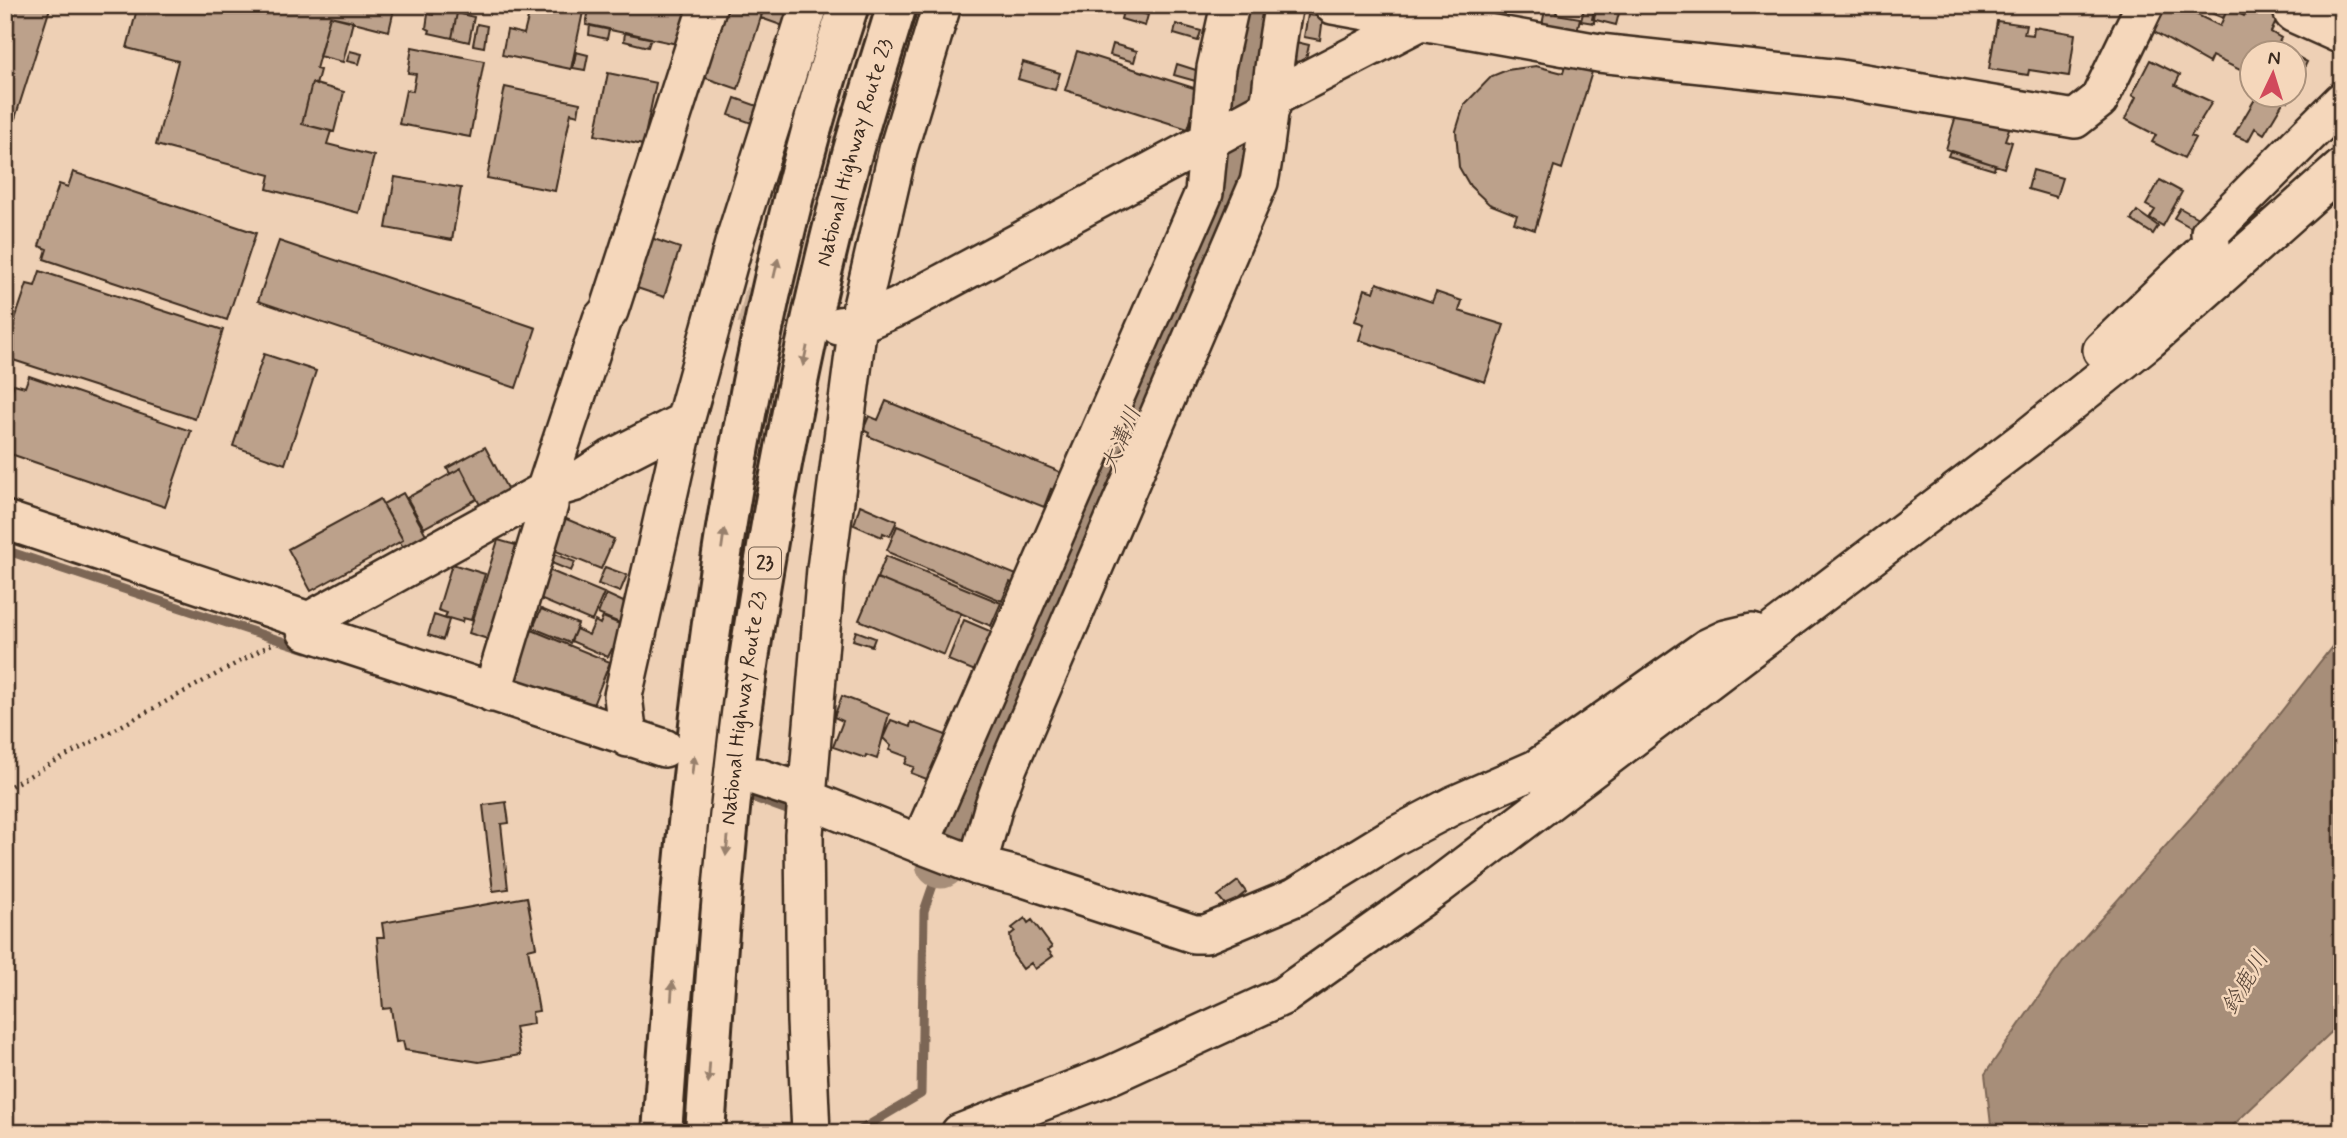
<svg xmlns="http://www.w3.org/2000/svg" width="2347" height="1138" font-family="Mynerve,'Klee One',sans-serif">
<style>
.water{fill:#a78e79;stroke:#7c6655;stroke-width:2}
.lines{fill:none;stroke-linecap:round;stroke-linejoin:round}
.stream{stroke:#7c6655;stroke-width:9}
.river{stroke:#a78e79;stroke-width:51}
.building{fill:#bca18b;stroke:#3b2a1e;stroke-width:2}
.minor-tunnel{stroke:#caaf97;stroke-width:37;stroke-dasharray:37 18;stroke-linecap:butt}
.minor-casing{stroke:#3b2a1e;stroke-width:42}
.highway-casing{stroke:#3b2a1e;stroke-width:44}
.path{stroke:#3b2a1e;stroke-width:4.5;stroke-dasharray:2 5;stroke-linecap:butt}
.minor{stroke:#f5d7bb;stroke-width:37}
.highway{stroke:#f5d7bb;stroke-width:38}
.oneway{fill:#98806c}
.labels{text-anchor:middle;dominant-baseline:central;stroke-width:5;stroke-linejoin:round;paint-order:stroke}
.shield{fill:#f5d7bb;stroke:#735e4d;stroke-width:2}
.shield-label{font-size:19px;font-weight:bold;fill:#3b2a1e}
.street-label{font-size:21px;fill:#3b2a1e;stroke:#f5d7bb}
.water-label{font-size:23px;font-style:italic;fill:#564335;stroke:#f5d7bb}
</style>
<rect width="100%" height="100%" fill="#eed0b5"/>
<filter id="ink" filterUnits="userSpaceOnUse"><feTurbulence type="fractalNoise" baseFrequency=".0143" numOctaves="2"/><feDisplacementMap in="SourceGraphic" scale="14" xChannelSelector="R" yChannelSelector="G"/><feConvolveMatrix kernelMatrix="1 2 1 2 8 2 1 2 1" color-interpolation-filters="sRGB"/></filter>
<g filter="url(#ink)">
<path class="water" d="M 2342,634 L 2342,1022 L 2225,1133 L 1992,1133 L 1985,1074 L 2065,959 L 2251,750 Z"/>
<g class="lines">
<path class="stream" d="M 5,550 L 306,649
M 754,798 L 798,814
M 855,1133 L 921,1094 L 924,911 L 941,862"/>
<path class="river" d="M 941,863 L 1218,215 L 1232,174 L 1235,102 L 1254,5"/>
</g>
<path class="building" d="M 5,5 L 15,5 L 5,35 Z
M 15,5 L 51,5 L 5,150 L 5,35 Z
M 138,5 L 395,5 L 389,31 L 330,16 L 316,69 L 320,70 L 316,85 L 312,83 L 302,124 L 331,131 L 327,144 L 374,156 L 359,213 L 267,189 L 270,175 L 156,145 L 178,61 L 127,48 Z
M 488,5 L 701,5 L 687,46 L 586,25 L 589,9 L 584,7 L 571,69 L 502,55 L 507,30 L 524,34 L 529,14 Z
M 723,5 L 745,5 L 763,11 L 738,89 L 700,76 Z
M 1546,5 L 1558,5 L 1556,14 L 1580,18 L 1577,32 L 1542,25 Z
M 1585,5 L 1595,5 L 1594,23 L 1581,21 Z
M 1595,5 L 1621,5 L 1616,25 L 1592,19 Z
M 2161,5 L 2191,5 L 2189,11 L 2220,26 L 2228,8 L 2244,16 L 2250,5 L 2270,5 L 2281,11 L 2271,32 L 2281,38 L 2274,52 L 2252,52 L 2252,76 L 2212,56 L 2209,63 L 2149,29 Z
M 2192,5 L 2230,5 L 2223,18 Z
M 762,6 L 794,14 L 789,28 L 761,18 Z
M 1124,8 L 1148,15 L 1145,26 L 1121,19 Z
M 434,9 L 457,13 L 452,38 L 429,33 L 430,30 L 426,28 L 428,14 L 433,15 Z
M 457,13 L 474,17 L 469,42 L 452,38 Z
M 1308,15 L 1323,17 L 1320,40 L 1304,37 Z
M 330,16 L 353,21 L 343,62 L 319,56 Z
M 1997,21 L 2026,25 L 2024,34 L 2033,35 L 2034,27 L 2075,34 L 2069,76 L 2029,70 L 2028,75 L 1989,69 Z
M 477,24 L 487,26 L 484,47 L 473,45 Z
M 1176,24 L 1201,31 L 1198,41 L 1174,34 Z
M 590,25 L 609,29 L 607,39 L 589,35 Z
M 625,32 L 651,38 L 648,47 L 624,41 Z
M 1292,41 L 1309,45 L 1305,63 L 1288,60 Z
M 1113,44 L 1137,51 L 1134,62 L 1110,55 Z
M 412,47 L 484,61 L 470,137 L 399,124 L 406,90 L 413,91 L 416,74 L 408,73 Z
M 350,51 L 362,54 L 359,64 L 347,61 Z
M 1077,51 L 1200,90 L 1188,129 L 1065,90 Z
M 576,52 L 588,55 L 585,70 L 573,68 Z
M 2294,55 L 2307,62 L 2294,88 Z
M 2150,60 L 2180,75 L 2175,85 L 2212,102 L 2191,136 L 2195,138 L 2184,158 L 2152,142 L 2156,135 L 2125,119 L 2136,97 L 2132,95 Z
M 1023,62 L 1060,73 L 1055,90 L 1018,79 Z
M 1566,63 L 1592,72 L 1562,169 L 1554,166 L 1535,230 L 1514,223 L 1517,215 L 1489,204 L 1470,186 L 1459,167 L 1456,131 L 1464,105 L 1492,76 L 1507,70 L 1536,66 L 1563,73 Z
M 1177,64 L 1202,72 L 1199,82 L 1174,75 Z
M 608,73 L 656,83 L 643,145 L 595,135 Z
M 312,83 L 344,92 L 334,132 L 302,124 Z
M 505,87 L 580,103 L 578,115 L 571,113 L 555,191 L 487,178 Z
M 2258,94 L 2291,94 L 2288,101 L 2285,99 L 2264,134 L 2255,128 L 2248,141 L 2234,135 Z
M 735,98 L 766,109 L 760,126 L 729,115 Z
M 1958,109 L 2011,123 L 2005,140 L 2012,142 L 2004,168 L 1946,149 Z
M 1950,151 L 1995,165 L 1994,170 L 1948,156 Z
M 2033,170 L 2062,178 L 2056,197 L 2028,189 Z
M 73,172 L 256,233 L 227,320 L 44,259 L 47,249 L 39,246 L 59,184 L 68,187 Z
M 395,177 L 461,188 L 452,240 L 386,228 Z
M 2160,180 L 2182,192 L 2163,226 L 2150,218 L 2155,210 L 2146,205 Z
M 2180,208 L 2198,218 L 2192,228 L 2174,218 Z
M 2137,211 L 2158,226 L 2153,234 L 2131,220 Z
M 651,238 L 680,248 L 664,297 L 634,287 Z
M 279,241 L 536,328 L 516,388 L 258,301 Z
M 40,271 L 223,330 L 195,419 L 10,359 L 14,346 L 7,343 L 27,284 L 35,286 Z
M 1377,283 L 1432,302 L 1436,292 L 1462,301 L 1459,311 L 1504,325 L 1485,382 L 1359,340 L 1364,324 L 1355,321 L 1365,289 L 1374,292 Z
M 264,354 L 316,371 L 285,464 L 233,446 Z
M 29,376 L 191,431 L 165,507 L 5,452 L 8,439 L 5,438 L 5,410 L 14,384 L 25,387 Z
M 886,401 L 1058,471 L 1062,475 L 1055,491 L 1051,489 L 1044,507 L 868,436 L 869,433 L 863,430 L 869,416 L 878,420 Z
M 485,447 L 509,492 L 481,507 L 461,468 L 450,474 L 447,468 Z
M 461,468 L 477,499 L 424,528 L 407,498 Z
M 403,493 L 428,538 L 405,551 L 400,542 L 403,540 L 383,504 Z
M 380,499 L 403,540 L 311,591 L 288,549 Z
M 860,505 L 897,521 L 890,536 L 883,533 L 882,537 L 854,525 Z
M 564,518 L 614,539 L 601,569 L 551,549 Z
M 897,526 L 1019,576 L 1016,585 L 1010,582 L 1002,601 L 890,553 L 887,550 Z
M 498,540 L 526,548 L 497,642 L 469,633 Z
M 552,553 L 575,562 L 571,571 L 549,562 Z
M 886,556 L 1001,603 L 991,626 L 877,578 Z
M 452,564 L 485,574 L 471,620 L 463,618 L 462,622 L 445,617 L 447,613 L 438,610 Z
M 605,567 L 627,575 L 620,592 L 598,584 Z
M 546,569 L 604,593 L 592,621 L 535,597 Z
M 877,578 L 961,613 L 944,655 L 859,620 Z
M 606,594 L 630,605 L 622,624 L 598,614 Z
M 541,609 L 578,624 L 570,643 L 533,628 Z
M 434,615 L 449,620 L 443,640 L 428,635 Z
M 603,617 L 622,625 L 621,652 L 612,649 L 608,657 L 571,641 L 576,629 L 589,635 L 595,621 L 600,624 Z
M 964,620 L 992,632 L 975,671 L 948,660 Z
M 532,630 L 610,662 L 593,705 L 575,697 L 570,708 L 510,683 Z
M 856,631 L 875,638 L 872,646 L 853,640 Z
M 842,696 L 889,714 L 877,759 L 866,755 L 865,758 L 833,747 L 843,721 L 834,717 Z
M 891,720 L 910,727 L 911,722 L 946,735 L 944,740 L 952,744 L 937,783 L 911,773 L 914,767 L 905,764 L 908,757 L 889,750 L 891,746 L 883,738 Z
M 506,802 L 509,823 L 501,824 L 508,889 L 493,891 L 483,805 Z
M 1238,881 L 1246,892 L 1227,907 L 1218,896 Z
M 527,897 L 536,947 L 528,949 L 539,1011 L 532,1012 L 533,1024 L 515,1027 L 520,1055 L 479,1062 L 405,1050 L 403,1041 L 396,1042 L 391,1008 L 383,1009 L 377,937 L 384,937 L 382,923 Z
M 1025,918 L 1028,923 L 1032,920 L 1052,947 L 1048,950 L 1053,956 L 1035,969 L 1031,963 L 1023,969 L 1013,955 L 1010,935 L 1015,931 L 1012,928 Z"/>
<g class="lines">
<path class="minor-tunnel" d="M 742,305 L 833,327"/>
<defs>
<path id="minor" d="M 1333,5 L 1599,53 L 1840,79 L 2075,119 L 2099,100 L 2145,5
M 2296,5 L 2293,13 L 2342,35
M 1270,99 L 1421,21
M 839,326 L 858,324 L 898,307 L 1271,107
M 2102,350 L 2211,245 L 2210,233 L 2342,101
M 5,520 L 309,621
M 492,693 L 549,505 L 545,491 L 576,482 L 611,459 L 685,421
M 628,738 L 623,696 L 685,421 L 736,236 L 809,5
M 664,748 L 306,631 L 309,621 L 545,491 L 602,319 L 609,311 L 708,5
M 757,777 L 806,793
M 805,798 L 920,844 L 1204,193 L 1216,68 L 1230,5
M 920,844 L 977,866 L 1021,877 L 1194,934 L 1206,934 L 1295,897 L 1391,838 L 1454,805 L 1536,769 L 1707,648 L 1726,639 L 1752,633
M 977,866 L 994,805 L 1008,767 L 1259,182 C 1271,123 1271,64 1284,5
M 811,1133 L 806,1021 L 804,834 L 826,569 L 858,324 L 898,150 L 942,5
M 960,1133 L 1111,1075 L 1283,996 L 1438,886 L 2027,438 L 2150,339 L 2342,168"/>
<g id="highway">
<path d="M 662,1133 C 689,748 729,374 849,5"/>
<path id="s1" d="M 705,1133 C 715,983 724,833 745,685 C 771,511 803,335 849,165 C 863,112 881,59 897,5"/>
</g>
</defs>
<use href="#minor" class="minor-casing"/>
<use href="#highway" class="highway-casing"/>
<path class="path" d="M 5,789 L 272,644"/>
<use href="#minor" class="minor"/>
<use href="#highway" class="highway"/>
</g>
<defs><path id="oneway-solid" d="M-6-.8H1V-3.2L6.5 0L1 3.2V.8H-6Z" transform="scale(1.75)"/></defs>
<g class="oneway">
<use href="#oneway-solid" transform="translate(776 268) rotate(-77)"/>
<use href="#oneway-solid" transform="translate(805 356) rotate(102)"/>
<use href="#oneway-solid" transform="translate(723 539) rotate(-82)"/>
<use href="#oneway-solid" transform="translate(693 765) rotate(-83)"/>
<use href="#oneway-solid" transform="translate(727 846) rotate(96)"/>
<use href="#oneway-solid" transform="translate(672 991) rotate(-86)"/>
<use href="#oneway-solid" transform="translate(709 1073) rotate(94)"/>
</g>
</g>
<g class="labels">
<rect class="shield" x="749" y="547.5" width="32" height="31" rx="5"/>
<g class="shield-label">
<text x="765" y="563">23</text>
</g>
<g class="street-label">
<text stroke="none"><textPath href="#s1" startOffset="994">National Highway Route 23</textPath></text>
<text stroke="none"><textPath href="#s1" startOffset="427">National Highway Route 23</textPath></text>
</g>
<g class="water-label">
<text transform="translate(1122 440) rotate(-67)">大溝川</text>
<text transform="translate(2246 983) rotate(-59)">鈴鹿川</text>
</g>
</g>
<rect width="2347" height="1138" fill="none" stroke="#f5d7bb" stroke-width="28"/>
<rect x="14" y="14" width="2319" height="1110" fill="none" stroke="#3b2a1e" stroke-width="2.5" filter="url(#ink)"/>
<g transform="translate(2273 74) rotate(4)"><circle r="33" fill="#f5d7bb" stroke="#ab927c" stroke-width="2"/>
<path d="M0-5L12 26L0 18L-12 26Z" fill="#d1495b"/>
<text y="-10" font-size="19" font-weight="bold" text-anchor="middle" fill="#3b2a1e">N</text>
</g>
</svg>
